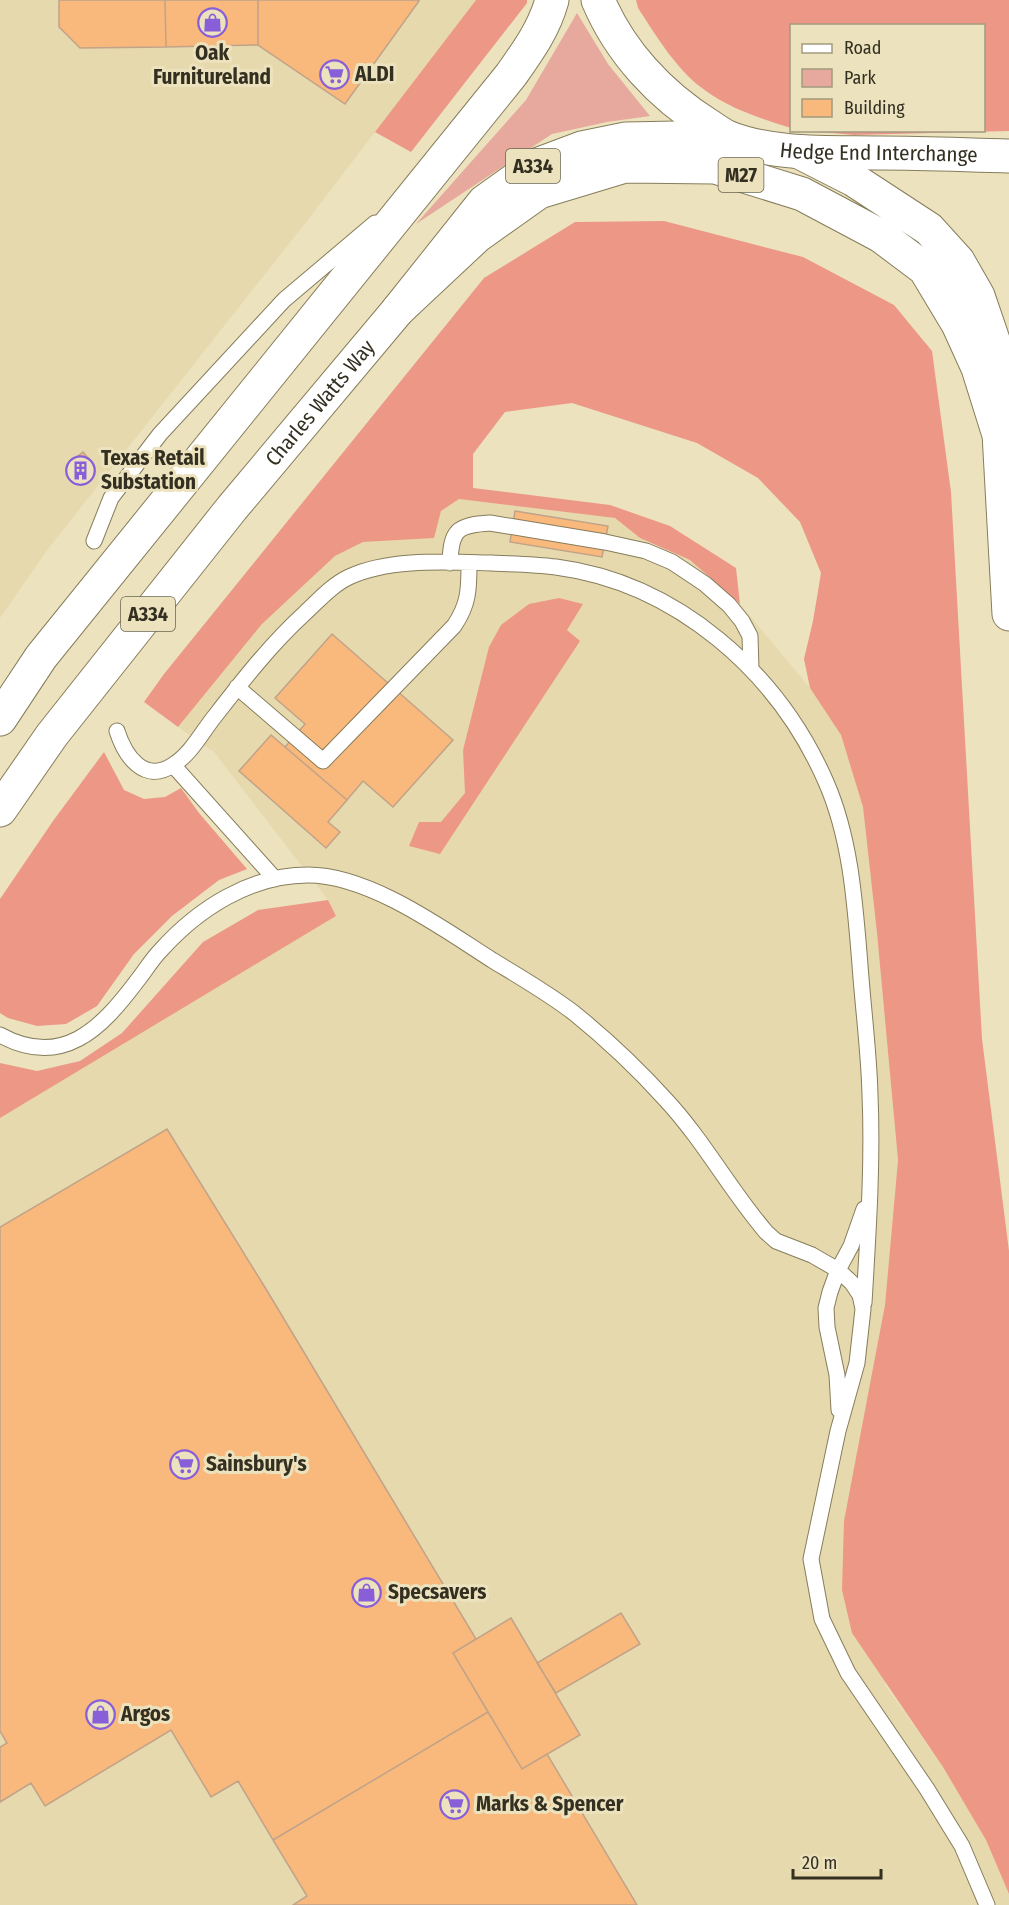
<svg xmlns="http://www.w3.org/2000/svg" width="1009" height="1905" font-family="'Fira Sans Condensed',sans-serif">
<style>
.built{fill:#e6d9ad}
.green{fill:#e7a99d}
.forest{fill:#ed9787}
.building{fill:#f9b87c;stroke:#c0a389;stroke-width:1.5}
.lines{fill:none;stroke-linecap:round;stroke-linejoin:round}
.lane-casing{stroke:#867d5b;stroke-width:17}
.primary-casing{stroke:#867d5b;stroke-width:35}
.highway-casing{stroke:#867d5b;stroke-width:35}
.lane{stroke:#fff;stroke-width:15}
.primary{stroke:#fff;stroke-width:33}
.highway{stroke:#fff;stroke-width:33}
.labels{text-anchor:middle;dominant-baseline:central;stroke-width:6;stroke-linejoin:round;paint-order:stroke}
.shield{fill:#ece2be;stroke:#6a6550;stroke-width:1.5}
.shield-label{font-size:20px;font-weight:bold;fill:#332f21}
.poi-label{font-size:21px;font-weight:bold;fill:#332f21;stroke:#ece2be;text-anchor:start}
.street-label{font-size:21px;fill:#332f21;stroke:#ece2be}
</style>
<rect width="100%" height="100%" fill="#ece2be"/>
<path class="built" d="M 0,0 L 476,0 L 307,221 L 48,549 L 0,618 Z
M 459,499 L 615,518 L 640,538 L 690,560 L 740,604 L 810,688 L 841,735 L 863,807 L 877,933 L 898,1160 L 885,1305 L 885,1685 L 943,1767 L 986,1840 L 1009,1894 L 1009,1905 L 0,1905 L 0,1118 L 336,916 L 328,900 L 214,752 L 178,727 L 262,624 L 335,556 L 363,542 L 433,538 L 441,511 Z"/>
<path class="green" d="M 577,13 L 608,64 L 650,116 L 607,122 L 552,134 L 416,224 L 526,100 Z"/>
<path class="forest" d="M 476,0 L 527,0 L 527,3 L 411,152 L 375,132 Z
M 636,0 L 1009,0 L 1009,131 L 854,135 L 810,131 L 984,130 L 984,26 L 792,26 L 791,128 C 762,119 731,109 706,91 C 677,71 657,37 638,8 Z
M 664,221 L 803,257 L 894,305 L 932,351 L 951,492 L 982,1039 L 1009,1251 L 1009,1894 L 986,1840 L 943,1767 L 852,1633 L 842,1590 L 844,1521 L 885,1305 L 898,1160 L 877,933 L 863,807 L 841,735 L 810,688 L 804,659 L 813,621 L 821,573 L 800,522 L 758,478 L 697,443 L 572,403 L 505,412 L 473,454 L 473,488 L 610,505 L 670,526 L 736,568 L 740,604 L 690,560 L 640,538 L 615,518 L 459,499 L 441,511 L 434,538 L 363,542 L 335,556 L 262,624 L 178,727 L 144,702 L 164,674 L 484,278 L 575,222 Z
M 559,598 L 583,604 L 567,630 L 580,641 L 440,854 L 409,846 L 419,822 L 441,822 L 465,793 L 463,750 L 489,647 L 501,625 L 529,604 Z
M 104,752 L 124,790 L 144,799 L 165,797 L 181,788 L 199,813 L 247,869 L 219,880 L 172,916 L 134,954 L 97,1006 L 66,1024 L 37,1026 L 8,1018 L 0,1013 L 0,899 L 53,821 Z
M 328,900 L 336,916 L 0,1118 L 0,1063 L 37,1071 L 80,1061 L 122,1033 L 203,942 L 258,910 Z"/>
<path class="building" d="M 59,0 L 165,0 L 166,47 L 80,48 L 59,27 Z
M 165,0 L 258,0 L 258,45 L 166,47 Z
M 258,0 L 419,0 L 419,1 L 345,104 L 258,45 Z
M 83,452 L 93,464 L 79,476 L 68,464 Z
M 515,511 L 608,526 L 602,557 L 510,542 Z
M 332,634 L 453,740 L 393,807 L 363,781 L 347,800 L 285,747 L 305,724 L 275,698 Z
M 271,735 L 347,800 L 328,822 L 340,832 L 326,848 L 239,771 Z
M 167,1129 L 266,1289 L 476,1639 L 453,1653 L 488,1712 L 273,1840 L 238,1781 L 211,1797 L 171,1730 L 45,1806 L 31,1783 L 0,1802 L 0,1747 L 7,1743 L 0,1731 L 0,1227 Z
M 621,1613 L 640,1644 L 556,1693 L 537,1663 Z
M 511,1618 L 580,1735 L 522,1769 L 453,1653 Z
M 488,1712 L 522,1769 L 547,1754 L 637,1905 L 293,1905 L 307,1896 L 273,1840 Z"/>
<g class="lines">
<defs>
<path id="lane" d="M 94,541 L 111,498 L 160,434 L 284,300 L 375,223
M 450,563 C 451,530 457,525 490,523 L 605,542 L 646,551 L 672,562 L 705,584 L 729,605 L 742,621 L 750,636 L 751,669
M 237,687 L 323,761 L 454,626 C 469,604 469,589 469,563
M 117,731 C 125,756 144,784 173,765 C 191,754 202,732 215,716 C 243,680 271,644 305,613 C 319,600 332,585 349,577 C 389,558 448,562 492,563 C 513,564 535,564 556,567 C 677,583 778,672 826,782 C 851,839 855,904 860,965 C 863,1008 869,1052 870,1095 C 873,1164 868,1234 864,1303
M 173,765 L 275,879
M 0,1035 C 62,1069 101,1029 137,981 C 145,971 152,959 161,950 C 198,909 250,875 308,875 C 369,875 442,928 492,960 C 520,977 548,993 574,1013 C 606,1039 638,1069 666,1100 C 704,1141 730,1190 766,1232 L 776,1241 L 812,1255 L 838,1270 L 852,1283 L 860,1295 L 863,1309 L 857,1363 L 838,1431 L 811,1559 L 822,1619 L 848,1673 L 927,1789 L 962,1846 L 987,1905
M 839,1410 L 837,1375 L 827,1327 L 826,1308 L 830,1292 L 838,1270 L 851,1246 L 864,1209"/>
<g id="primary">
<path id="s1" d="M 598,0 C 620,52 660,95 708,125 C 714,129 721,134 727,137 C 775,156 831,152 881,153 C 924,153 966,155 1009,156"/>
<path d="M 0,719 L 41,657 L 511,75 C 528,51 544,29 552,0"/>
<path id="s2" d="M 0,810 L 52,735 L 232,508 L 398,310 L 484,202 L 534,166 L 582,148 L 626,139 L 727,137"/>
</g>
<path id="highway" d="M 799,152 L 854,180 L 929,229 L 958,261 L 978,296 L 994,343 L 1009,614
M 398,310 L 477,236 L 539,192 L 625,166 L 715,167 L 802,194 L 881,236 L 925,269 L 958,324 L 978,368 L 999,435"/>
</defs>
<use href="#lane" class="lane-casing"/>
<use href="#primary" class="primary-casing"/>
<use href="#highway" class="highway-casing"/>
<use href="#lane" class="lane"/>
<use href="#primary" class="primary"/>
<use href="#highway" class="highway"/>
</g>
<defs>
<symbol id="shop-ring" viewBox="-11 -11 22 22"><circle r="9.5" fill="#ece2be" stroke="#885fd9" stroke-width="1.5"/><path d="M-5-2.5h2.3a2.7 3.5 0 0 1 5.4 0H5L5.5 6h-11ZM-1.5-2.5h3a1.5 2.3 0 0 0-3 0Z" fill="#885fd9"/></symbol>
<symbol id="supermarket-ring" viewBox="-11 -11 22 22"><circle r="9.5" fill="#ece2be" stroke="#885fd9" stroke-width="1.5"/><path d="M-6-5.5h2.5l.6 2H6L4.5 2H-2.5L-4.4-4H-6ZM-1.5 3.2a1.3 1.3 0 1 0 .1 0ZM3 3.2a1.3 1.3 0 1 0 .1 0Z" fill="#885fd9"/></symbol>
<symbol id="building-ring" viewBox="-11 -11 22 22"><circle r="9.5" fill="#ece2be" stroke="#885fd9" stroke-width="1.5"/><path d="M-4-6H4V6H1V3H-1V6H-4ZM-2.5-4.3h1.7v1.8h-1.7ZM.8-4.3h1.7v1.8H.8ZM-2.5-1h1.7V.8h-1.7ZM.8-1h1.7V.8H.8Z" fill="#885fd9"/></symbol>
</defs>
<g fill-rule="evenodd">
<use href="#shop-ring" x="196" y="6" width="33" height="33"/>
<use href="#supermarket-ring" x="318" y="58" width="33" height="33"/>
<use href="#building-ring" x="64" y="454" width="33" height="33"/>
<use href="#supermarket-ring" x="168" y="1448" width="33" height="33"/>
<use href="#shop-ring" x="350" y="1576" width="33" height="33"/>
<use href="#shop-ring" x="84" y="1698" width="33" height="33"/>
<use href="#supermarket-ring" x="438" y="1788" width="33" height="33"/>
</g>
<g class="labels">
<g class="shield">
<rect x="506" y="149" width="54" height="34" rx="4.5"/>
<rect x="718.5" y="158" width="45" height="34" rx="4.5"/>
<rect x="121" y="597" width="54" height="34" rx="4.5"/>
</g>
<g class="shield-label">
<text x="533" y="166">A334</text>
<text x="741" y="175">M27</text>
<text x="148" y="614">A334</text>
</g>
<g class="poi-label">
<text x="212" y="53" text-anchor="middle">Oak<tspan x="212" dy="24">Furnitureland</tspan></text>
<text x="355" y="74">ALDI</text>
<text x="101" y="458">Texas Retail<tspan x="101" dy="24">Substation</tspan></text>
<text x="206" y="1464">Sainsbury's</text>
<text x="388" y="1592">Specsavers</text>
<text x="121" y="1714">Argos</text>
<text x="476" y="1804">Marks &amp; Spencer</text>
</g>
<g class="street-label">
<text stroke="none"><textPath href="#s1" startOffset="345">Hedge End Interchange</textPath></text>
<text stroke="none"><textPath href="#s2" startOffset="518">Charles Watts Way</textPath></text>
</g>
</g>
<rect x="790" y="24" width="195" height="108" fill="#ece2be" stroke="#a29a7f" stroke-width="1.5"/>
<rect x="802" y="44" width="30" height="9" fill="#ffffff" stroke="#a29a7f" stroke-width="1.5"/>
<text x="844" y="54" font-size="18" fill="#332f21">Road</text>
<rect x="802" y="69" width="30" height="18" fill="#e7a99d" stroke="#a29a7f" stroke-width="1.5"/>
<text x="844" y="84" font-size="18" fill="#332f21">Park</text>
<rect x="802" y="99" width="30" height="18" fill="#f9b87c" stroke="#a29a7f" stroke-width="1.5"/>
<text x="844" y="114" font-size="18" fill="#332f21">Building</text>
<path d="M793 1869v9h88v-9" fill="none" stroke="#332f21" stroke-width="3"/>
<text x="802" y="1869" font-size="18" fill="#332f21" stroke="#ece2be" stroke-width="4.5" paint-order="stroke">20 m</text>
</svg>
